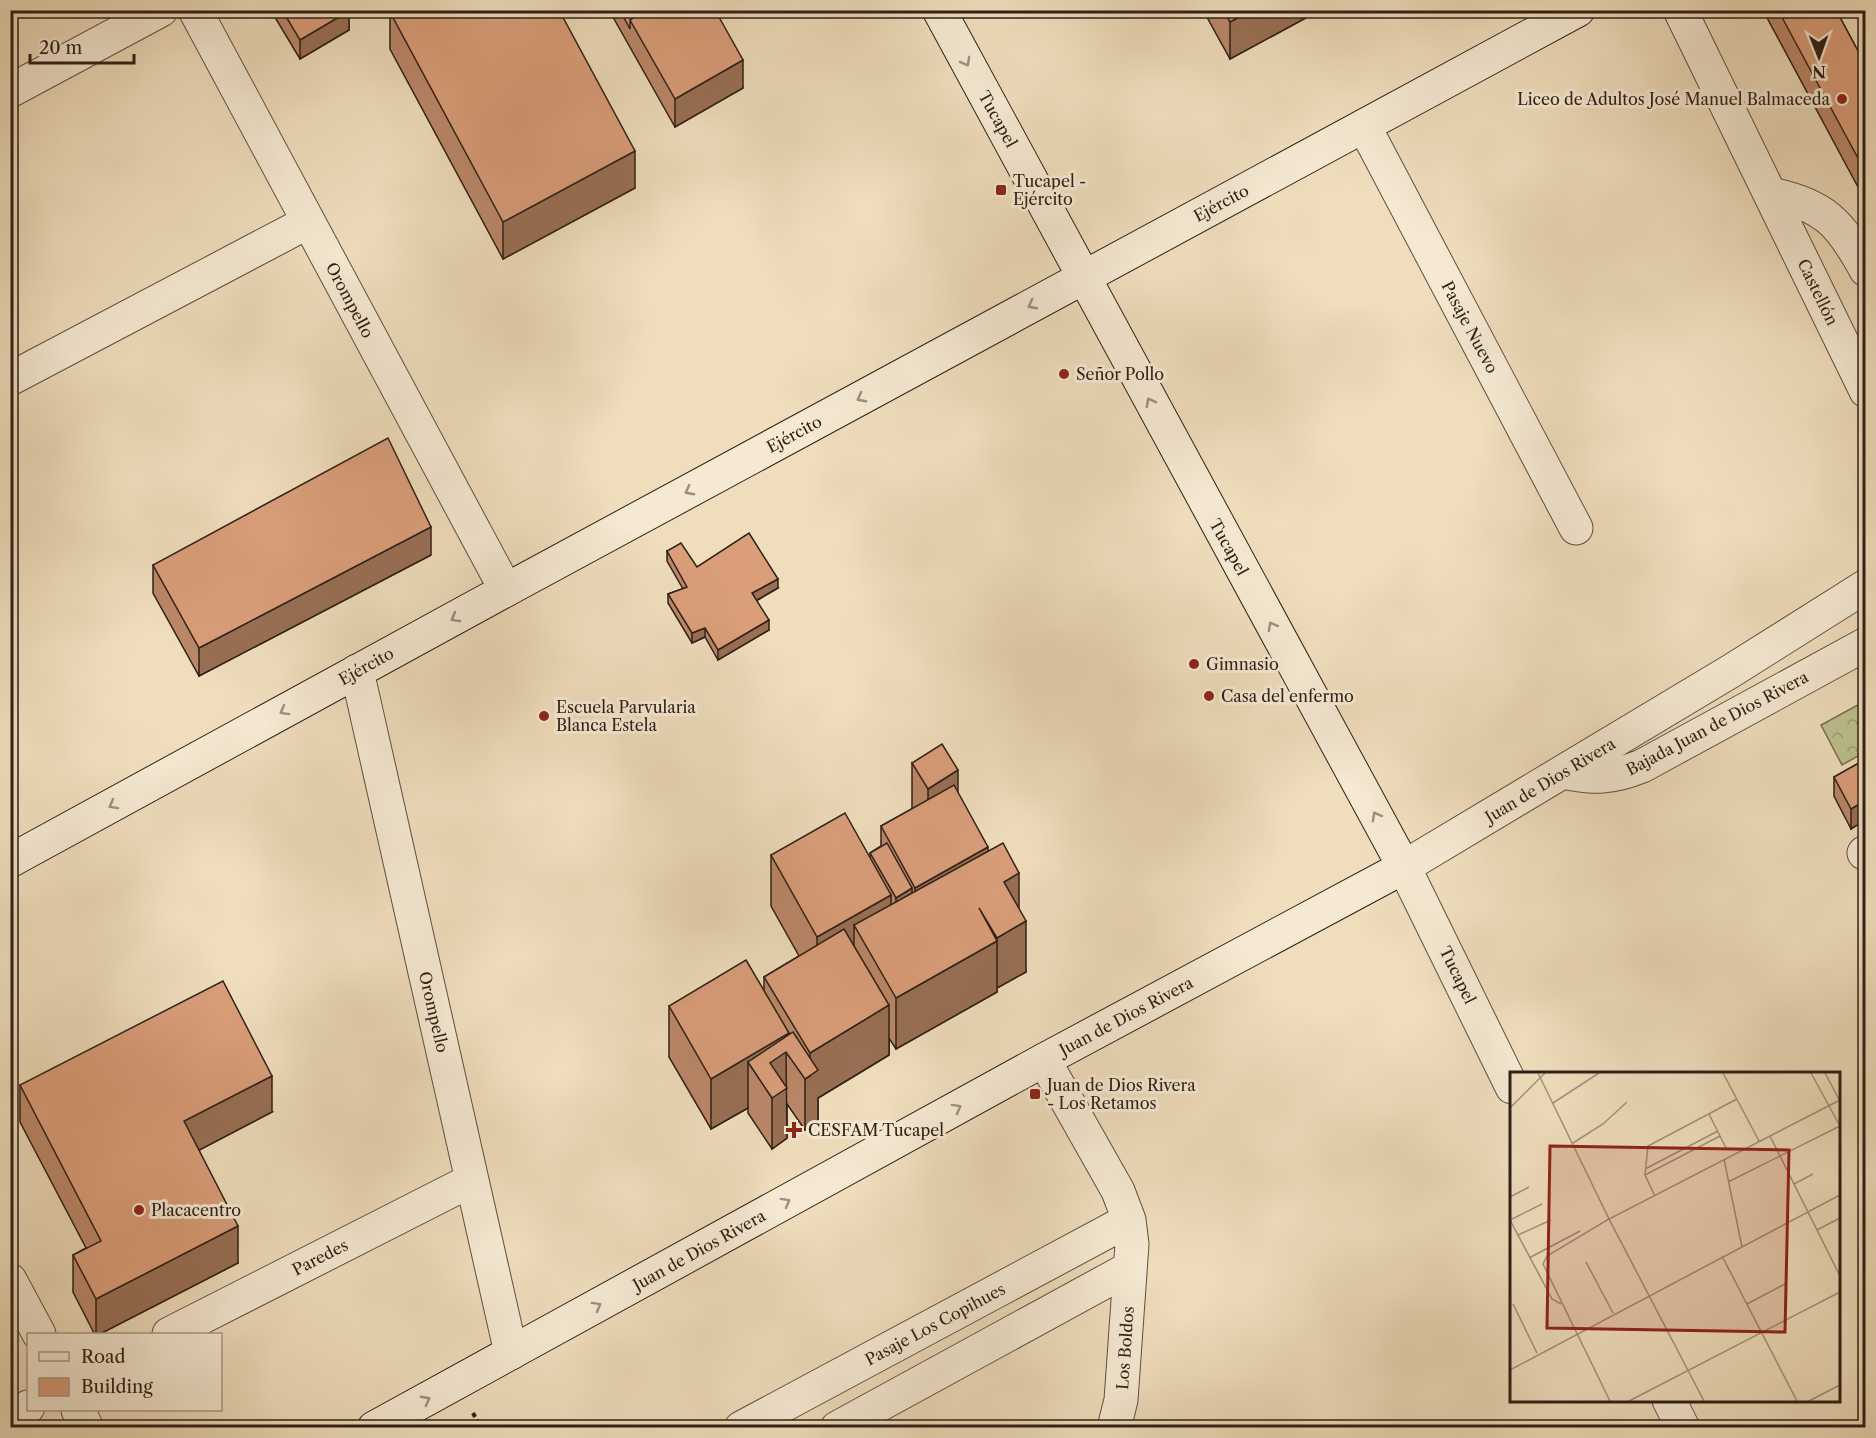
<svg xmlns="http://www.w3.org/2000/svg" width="1876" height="1438" font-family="'Libre Caslon Text',serif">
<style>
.forest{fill:url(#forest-crowns);stroke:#767052;stroke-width:1.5}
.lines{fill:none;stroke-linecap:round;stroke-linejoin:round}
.minor-casing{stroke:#5e4f40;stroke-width:35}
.tertiary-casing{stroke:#5e4f40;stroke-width:35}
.secondary-casing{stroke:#2e2017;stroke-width:35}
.path{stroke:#2e2017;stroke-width:4;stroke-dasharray:4.5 3;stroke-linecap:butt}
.minor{stroke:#f5e9d3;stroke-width:33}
.tertiary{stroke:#f5e9d3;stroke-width:33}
.secondary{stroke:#f5e9d3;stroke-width:33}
.wall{fill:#bb8869;stroke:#2e2017;stroke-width:1.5}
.shaded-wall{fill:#996f55;stroke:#2e2017;stroke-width:1.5}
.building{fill:#da9e7a;stroke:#2e2017;stroke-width:1.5}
.oneway{stroke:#9b8f7e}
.poi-dot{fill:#8f2418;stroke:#f5e9d3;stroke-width:2}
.labels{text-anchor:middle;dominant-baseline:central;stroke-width:6;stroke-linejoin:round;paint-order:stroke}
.poi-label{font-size:16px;fill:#2e2017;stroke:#f5e9d3;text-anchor:start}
.street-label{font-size:16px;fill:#2e2017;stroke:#f5e9d3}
.inset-road{fill:none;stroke:#a2917a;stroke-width:1.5}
.view{fill:#8f2418;fill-opacity:0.15;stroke:#8f2418;stroke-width:3}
.inset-edge{fill:none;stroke:#2e2017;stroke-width:3}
</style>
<defs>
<pattern id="forest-crowns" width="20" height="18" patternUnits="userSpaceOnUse" patternTransform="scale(1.5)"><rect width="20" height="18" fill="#bdc08e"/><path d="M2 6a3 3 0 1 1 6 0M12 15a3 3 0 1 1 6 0" fill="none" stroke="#9a9c73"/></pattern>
</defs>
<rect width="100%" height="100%" fill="#efddbc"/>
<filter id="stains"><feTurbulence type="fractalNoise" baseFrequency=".00333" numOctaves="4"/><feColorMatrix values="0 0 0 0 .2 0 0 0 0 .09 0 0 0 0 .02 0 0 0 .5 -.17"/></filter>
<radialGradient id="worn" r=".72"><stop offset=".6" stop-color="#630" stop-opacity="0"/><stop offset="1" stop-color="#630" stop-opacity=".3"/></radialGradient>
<path class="forest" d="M 1865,701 L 1865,752 L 1842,765 L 1821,725 Z"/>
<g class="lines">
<defs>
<path id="minor" d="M 1680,10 L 1866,391
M 10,91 L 161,10
M 1364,126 L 1576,528
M 1770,194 C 1824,205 1840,222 1866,270
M 10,379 L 308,222
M 357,671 L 511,1353
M 1563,772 C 1593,779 1612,778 1642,766 L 1866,644
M 1864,853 L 1866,852
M 1044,1060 L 1118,1191 L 1129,1220 L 1132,1244 L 1121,1400 L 1114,1428
M 1512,1087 L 1404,867 L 1731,671 L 1866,586
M 169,1334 L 472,1180
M 1669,1400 L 1683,1428
M 10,1416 L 28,1407
M 741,1428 L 1129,1220
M 837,1428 L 1130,1268"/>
<path id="tertiary" d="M 195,10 L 506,590
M 10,1280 L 39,1334
M 78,1410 L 87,1428"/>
<path id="secondary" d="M 10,861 L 506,590 L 1578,10
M 374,1428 L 1044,1060 L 1404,867 L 939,10"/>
</defs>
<use href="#minor" class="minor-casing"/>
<use href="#tertiary" class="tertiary-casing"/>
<use href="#secondary" class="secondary-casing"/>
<path class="path" d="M 473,1413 L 481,1428"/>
<use href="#minor" class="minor"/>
<use href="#tertiary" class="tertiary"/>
<use href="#secondary" class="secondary"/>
</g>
<path class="wall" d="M 273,10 L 349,10 L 349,30 L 300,59 L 273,14 Z
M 384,10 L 559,10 L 635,188 L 503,259 L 390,49 L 390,13 L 387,15 Z
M 609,10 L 715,10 L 743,88 L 675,127 Z
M 1203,10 L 1313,10 L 1313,14 L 1230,59 Z
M 1765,10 L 1836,10 L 1866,66 L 1866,202 L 1765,14 Z
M 667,551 L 697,567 L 778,588 L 756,601 L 769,630 L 718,660 L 705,637 L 692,643 L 668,603 L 668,594 L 683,589 L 667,561 Z
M 431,555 L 199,676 L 153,593 L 153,565 Z
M 1866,759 L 1866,819 L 1851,829 L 1834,796 L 1834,777 Z
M 912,763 L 958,793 L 1019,910 L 1026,972 L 997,988 L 997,992 L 896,1049 L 889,1038 L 889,1055 L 818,1098 L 818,1121 L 805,1130 L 787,1104 L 787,1138 L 772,1149 L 748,1113 L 748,1108 L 711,1129 L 669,1057 L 669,1006 L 764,990 L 764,977 L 799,956 L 771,906 L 771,855 L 870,858 L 870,853 L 881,846 L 881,826 L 912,809 Z
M 20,1085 L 272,1112 L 199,1150 L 238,1263 L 98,1335 L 95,1335 L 73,1292 L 73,1255 L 86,1248 L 20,1122 Z"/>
<path class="shaded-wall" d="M 387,10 L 394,10 L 387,15 Z
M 1252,10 L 1313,10 L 1313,14 L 1230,59 L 1230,22 Z
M 349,11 L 349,30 L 300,59 L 300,40 Z
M 743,60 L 743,88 L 675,127 L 675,99 Z
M 635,151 L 635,188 L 503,259 L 503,222 Z
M 431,527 L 431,555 L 199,676 L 199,648 Z
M 778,579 L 778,588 L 752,603 L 752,593 Z
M 769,620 L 769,630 L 718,660 L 718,650 Z
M 705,628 L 705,637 L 692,643 L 692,633 Z
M 958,770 L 958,820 L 928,839 L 928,789 Z
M 1866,800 L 1866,819 L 1851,829 L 1851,809 Z
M 988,847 L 988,897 L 915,938 L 915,888 Z
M 1019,873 L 1019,924 L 1004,882 Z
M 912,888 L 912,939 L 896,948 L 896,898 Z
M 891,895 L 891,946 L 854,925 L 854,967 L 817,987 L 817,937 Z
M 1026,921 L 1026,972 L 997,988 L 997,938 Z
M 997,941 L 997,992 L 896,1049 L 896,998 Z
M 889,1005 L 889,1055 L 818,1098 L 818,1121 L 805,1130 L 805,1079 L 810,1076 L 810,1053 Z
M 789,1033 L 789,1056 L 786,1052 L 787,1138 L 772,1149 L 772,1098 L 748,1062 L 748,1108 L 711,1129 L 711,1079 Z
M 272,1076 L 272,1112 L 184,1158 L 184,1121 Z
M 238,1226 L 238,1263 L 98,1335 L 96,1335 L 96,1299 Z"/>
<path class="building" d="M 282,10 L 349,10 L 349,11 L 300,40 Z
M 394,10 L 559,10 L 635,151 L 503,222 L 390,12 Z
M 620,10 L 646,10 L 630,20 L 630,29 Z
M 646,10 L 715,10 L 743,60 L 675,99 L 630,20 Z
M 1223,10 L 1252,10 L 1230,22 Z
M 1778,10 L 1836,10 L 1866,66 L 1866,173 Z
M 388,438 L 431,527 L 199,648 L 153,565 Z
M 749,533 L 778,579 L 752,593 L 769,620 L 718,650 L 705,628 L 692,633 L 668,594 L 687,587 L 667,551 L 681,543 L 697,567 Z
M 942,744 L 958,770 L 928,789 L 912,763 Z
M 1866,759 L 1866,800 L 1851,809 L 1834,777 Z
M 954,785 L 988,847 L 915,888 L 881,826 Z
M 845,813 L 891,895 L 817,937 L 771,855 Z
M 887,843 L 912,888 L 896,898 L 870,853 Z
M 1003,843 L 1019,873 L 1004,882 L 1026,921 L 997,938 L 979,908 L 997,941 L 896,998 L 854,925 Z
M 844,929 L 889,1005 L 810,1053 L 764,977 Z
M 746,960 L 789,1033 L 711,1079 L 669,1006 Z
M 223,981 L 272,1076 L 184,1121 L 238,1226 L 96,1299 L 73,1255 L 101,1241 L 20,1085 Z
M 793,1032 L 818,1070 L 805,1079 L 786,1052 L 770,1063 L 787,1088 L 772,1098 L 748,1062 Z"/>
<defs><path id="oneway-chevron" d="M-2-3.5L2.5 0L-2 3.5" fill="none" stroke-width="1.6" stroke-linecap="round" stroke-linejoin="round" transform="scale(1.5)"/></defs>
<g class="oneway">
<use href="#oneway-chevron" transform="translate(966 62) rotate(61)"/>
<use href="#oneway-chevron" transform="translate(1032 305) rotate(152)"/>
<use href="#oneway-chevron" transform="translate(861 398) rotate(152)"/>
<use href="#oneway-chevron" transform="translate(1150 402) rotate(-118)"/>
<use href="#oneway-chevron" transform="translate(689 491) rotate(152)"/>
<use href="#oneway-chevron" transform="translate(455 618) rotate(151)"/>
<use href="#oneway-chevron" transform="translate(1272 626) rotate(-119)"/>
<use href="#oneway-chevron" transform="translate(284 711) rotate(151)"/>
<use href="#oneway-chevron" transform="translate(113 805) rotate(151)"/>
<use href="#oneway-chevron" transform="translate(1376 816) rotate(-119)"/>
<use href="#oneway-chevron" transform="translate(957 1108) rotate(-29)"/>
<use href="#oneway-chevron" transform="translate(786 1202) rotate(-29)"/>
<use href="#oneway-chevron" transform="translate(597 1306) rotate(-29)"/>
<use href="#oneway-chevron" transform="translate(426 1400) rotate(-28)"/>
</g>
<g class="poi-dot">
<circle cx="1842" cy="99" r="6"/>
<rect x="995" y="184" width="12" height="12" rx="3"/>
<circle cx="1064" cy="374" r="6"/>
<circle cx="1194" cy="664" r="6"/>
<circle cx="1209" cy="696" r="6"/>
<circle cx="544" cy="716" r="6"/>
<rect x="1029" y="1088" width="12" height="12" rx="3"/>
<path d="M791 1121h6v6h6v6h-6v6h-6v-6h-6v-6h6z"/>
<circle cx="139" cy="1210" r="6"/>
</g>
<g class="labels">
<g class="poi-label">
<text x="1830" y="99" text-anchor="end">Liceo de Adultos José Manuel Balmaceda</text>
<text x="1013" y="181">Tucapel -<tspan x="1013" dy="18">Ejército</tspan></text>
<text x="1076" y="374">Señor Pollo</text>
<text x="1206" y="664">Gimnasio</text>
<text x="1221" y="696">Casa del enfermo</text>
<text x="556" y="707">Escuela Parvularia<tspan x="556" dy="18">Blanca Estela</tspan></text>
<text x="1047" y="1085">Juan de Dios Rivera<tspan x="1047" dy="18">- Los Retamos</tspan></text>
<text x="808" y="1130">CESFAM Tucapel</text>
<text x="151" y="1210">Placacentro</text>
</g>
<g class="street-label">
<text transform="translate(998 119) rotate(61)">Tucapel</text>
<text transform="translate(1221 203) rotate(-28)">Ejército</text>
<text transform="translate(1818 292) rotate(64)">Castellón</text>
<text transform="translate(350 300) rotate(62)">Orompello</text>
<text transform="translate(1470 327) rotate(62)">Pasaje Nuevo</text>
<text transform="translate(794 434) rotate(-28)">Ejército</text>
<text transform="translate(1229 547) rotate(61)">Tucapel</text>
<text transform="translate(366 666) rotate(-29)">Ejército</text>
<text transform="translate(1717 723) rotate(-28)">Bajada Juan de Dios Rivera</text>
<text transform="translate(1550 780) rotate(-31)">Juan de Dios Rivera</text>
<text transform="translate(1458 975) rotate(64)">Tucapel</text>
<text transform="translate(434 1012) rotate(77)">Orompello</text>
<text transform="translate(1126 1016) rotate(-28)">Juan de Dios Rivera</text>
<text transform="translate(699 1250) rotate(-29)">Juan de Dios Rivera</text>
<text transform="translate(320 1257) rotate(-27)">Paredes</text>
<text transform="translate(935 1324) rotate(-28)">Pasaje Los Copihues</text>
<text transform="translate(1125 1348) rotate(-86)">Los Boldos</text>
</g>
</g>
<g transform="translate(1510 1072)">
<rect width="330" height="330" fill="#efddbc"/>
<path class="inset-road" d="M 28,1 L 99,147 L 37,184 L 33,192 L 100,329M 213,1 L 249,69M 301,1 L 330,54M 315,1 L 330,29M 43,31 L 89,1M 0,36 L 35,1M 199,42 L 217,78M 260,64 L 330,204M 63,71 L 93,52 L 117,30M 214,87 L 232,175M 135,97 L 208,59M 135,103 L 210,64M 218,110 L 330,54M 284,112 L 303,102M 145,124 L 135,103 L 138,74 L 227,27M 0,125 L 19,115M 32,132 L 0,148 L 42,227 L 51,232M 307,158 L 330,146M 8,163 L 41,148M 212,184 L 287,329M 19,186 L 70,159M 76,190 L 103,241M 3,232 L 27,281M 237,232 L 275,212M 0,298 L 330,123M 119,329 L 330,220M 194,329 L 99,147 L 330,28M 299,329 L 330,313"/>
<path class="view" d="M 40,74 L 279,78 L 275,260 L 37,256 Z"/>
<rect width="330" height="330" class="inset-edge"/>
</g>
<rect width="1876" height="1438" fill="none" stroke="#efddbc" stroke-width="36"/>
<rect x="12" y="12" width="1852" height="1414" fill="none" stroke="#2e2017" stroke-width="3"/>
<rect x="18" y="18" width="1840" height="1402" fill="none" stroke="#2e2017" stroke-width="1.5"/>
<rect x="27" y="1333" width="195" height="78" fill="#f5e9d3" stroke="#a59988" stroke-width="1.5"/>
<rect x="39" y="1352" width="30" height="9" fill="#f5e9d3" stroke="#a59988" stroke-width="1.5"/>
<text x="81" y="1363" font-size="18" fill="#2e2017">Road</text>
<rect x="39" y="1378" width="30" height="18" fill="#da9e7a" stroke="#a59988" stroke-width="1.5"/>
<text x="81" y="1393" font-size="18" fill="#2e2017">Building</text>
<g transform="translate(1819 57) rotate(179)" stroke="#f5e9d3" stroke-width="4.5" paint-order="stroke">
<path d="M0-4.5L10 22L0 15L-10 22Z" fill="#2e2017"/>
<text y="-9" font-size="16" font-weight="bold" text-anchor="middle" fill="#2e2017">N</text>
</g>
<path d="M30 54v9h104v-9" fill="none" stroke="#2e2017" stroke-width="3"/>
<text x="39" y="54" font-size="18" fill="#2e2017" stroke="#f5e9d3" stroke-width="4.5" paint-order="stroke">20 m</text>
<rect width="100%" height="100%" filter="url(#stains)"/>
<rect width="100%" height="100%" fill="url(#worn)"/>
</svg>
